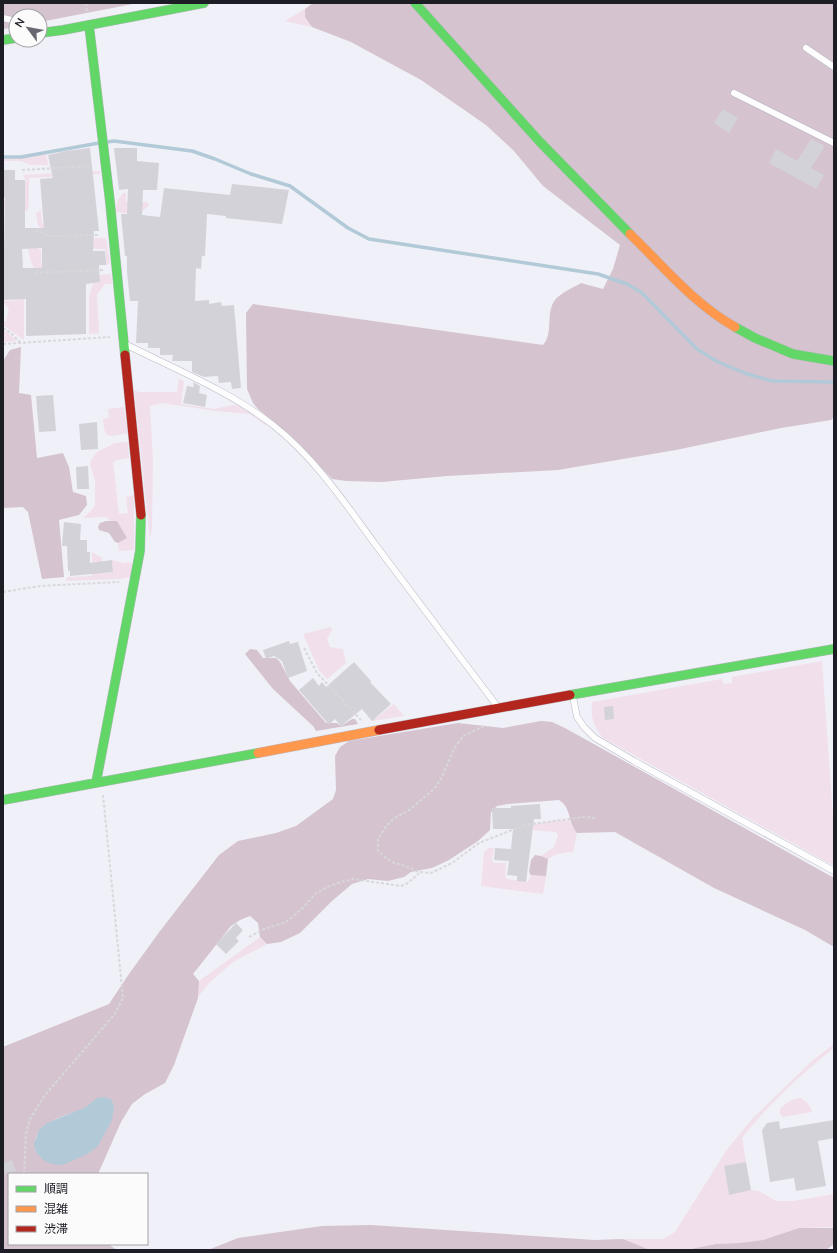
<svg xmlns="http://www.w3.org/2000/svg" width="837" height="1253" font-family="Mulish,'Noto Sans JP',sans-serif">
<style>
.green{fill:#f1dfeb}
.forest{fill:#d5c3cf;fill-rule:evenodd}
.water{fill:#b2cad7}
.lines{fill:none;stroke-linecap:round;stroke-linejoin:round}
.stream{stroke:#b2cad7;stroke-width:3.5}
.building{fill:#d4d2d9;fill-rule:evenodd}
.lane-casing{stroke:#bab9c2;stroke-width:7}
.fast-casing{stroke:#bab9c2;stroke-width:10}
.slow-casing{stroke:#bab9c2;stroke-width:10}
.jam-casing{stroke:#bab9c2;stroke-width:10}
.path{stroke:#d8d8da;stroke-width:2;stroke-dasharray:3 2;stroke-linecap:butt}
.lane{stroke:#fdfdfe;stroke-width:6}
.fast{stroke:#63d668;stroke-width:9}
.slow{stroke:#ff974d;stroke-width:9}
.jam{stroke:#b3261e;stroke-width:9}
</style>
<rect width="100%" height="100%" fill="#f0f0f8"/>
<path class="green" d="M 305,9 L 305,17 L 312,27 L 285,21 Z
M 46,154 L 48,165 L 31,165 L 20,161 L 3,161 L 3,159 L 21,158 Z
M 100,171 L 100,174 L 29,178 L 29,205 L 27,211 L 5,210 L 3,213 L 3,200 L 19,199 L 26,181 L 23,175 Z
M 123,193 L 126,193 L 126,201 L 128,203 L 147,202 L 149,205 C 141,216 127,213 116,212 C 116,204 118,199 123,193 Z
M 41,210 L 42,223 L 73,220 L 46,231 L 38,226 L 36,213 Z
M 39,236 L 38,249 L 41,250 L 41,265 L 49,265 L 49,268 L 34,268 L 31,262 L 28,250 Z
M 71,238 L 106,238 L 110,263 L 106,265 L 106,251 L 104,249 L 71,248 Z
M 111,274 L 112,284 L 105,284 L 97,294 L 99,333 L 89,334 L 89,297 L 93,283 L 100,282 L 100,275 Z
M 21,297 L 24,297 L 24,340 L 3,325 L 3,321 L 6,321 L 9,309 L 3,301 L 20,300 Z
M 3,330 L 6,331 L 17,341 L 3,342 Z
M 179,378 L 184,382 L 181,404 L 214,409 L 233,405 L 239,406 L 267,424 L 265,425 L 250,414 L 215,411 L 162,403 L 150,406 L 153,461 L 152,527 L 150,539 L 134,390 L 139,392 L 177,392 Z
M 124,407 L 128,433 L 112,436 L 107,435 L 104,429 L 103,419 L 109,418 L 108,409 Z
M 128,442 L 129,458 L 117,460 L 113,462 L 119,514 L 128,513 L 126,497 L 134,495 L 134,550 L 119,551 L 118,543 L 127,538 L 117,521 L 110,521 L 107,517 L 83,518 L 92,510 L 95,505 L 95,480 L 90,465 L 91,460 L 97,452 L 115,443 Z
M 92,552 L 102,558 L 104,573 L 113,572 L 112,560 L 123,563 L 129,562 L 132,564 L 131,577 L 121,579 L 65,581 L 68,577 L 92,576 Z
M 331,627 L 332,630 L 327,639 L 330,647 L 343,649 L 346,663 L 327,679 L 319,670 L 303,634 Z
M 822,661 L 834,832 L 834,866 L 603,738 C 593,724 591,720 592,702 L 722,679 L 723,684 L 732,683 L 732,677 Z
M 394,704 L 404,716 L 372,721 Z
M 570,820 L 574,829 L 577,833 L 573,852 C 564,852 555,854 548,859 L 541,856 L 554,847 L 558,835 L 556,832 L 532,830 L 532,825 L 553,821 Z
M 489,848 L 494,848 L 492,860 L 494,863 L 506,863 L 505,875 L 507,879 L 528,882 L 531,875 L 546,876 L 543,894 L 481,886 L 484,852 Z
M 260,937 L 267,944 L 233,962 L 209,983 L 198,997 L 199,981 Z
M 834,1044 L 834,1048 C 801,1074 768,1105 742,1138 L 746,1162 L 724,1167 L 729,1194 L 751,1190 L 759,1191 L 776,1201 L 793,1201 L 834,1194 L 834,1227 L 799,1228 L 763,1240 L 740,1243 L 716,1244 L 686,1250 L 650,1250 L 623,1239 L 663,1239 L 675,1232 L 726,1151 L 752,1119 L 812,1061 Z
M 801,1098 C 806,1102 811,1106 812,1112 L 783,1117 L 780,1114 L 780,1109 C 787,1102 792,1099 801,1098 Z"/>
<path class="forest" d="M 3,3 L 138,3 L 40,22 L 40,16 L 16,16 L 16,27 L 3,29 Z
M 313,3 L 834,3 L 834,417 L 831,420 L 781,428 L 676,450 L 558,470 L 447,476 L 382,482 L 346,481 L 332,479 L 297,442 L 258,409 L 253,403 L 247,389 L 246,313 L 253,304 L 543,345 C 554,333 545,313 555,300 C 559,294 574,287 581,283 L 603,289 L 613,269 L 620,245 L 543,186 L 514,151 L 486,125 L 421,80 L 351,42 L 312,27 L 305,17 L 305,9 Z
M 21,347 L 19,393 L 31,395 L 37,458 L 63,453 L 69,467 L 73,492 L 86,496 L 87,505 L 79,515 L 59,520 L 64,577 L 42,579 L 28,512 L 23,507 L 3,508 L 3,361 L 10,350 Z
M 106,521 L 117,521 L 127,538 L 118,543 L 115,542 L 109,533 L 99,530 L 98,527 L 100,523 Z
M 250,649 L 257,650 L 263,658 L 276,658 L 280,662 L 290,681 L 326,723 L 337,723 L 341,726 L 352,719 L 355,719 L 358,724 L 316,731 L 313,726 L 273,689 L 245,654 Z
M 541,721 L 552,722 L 565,728 L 834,878 L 834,947 L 805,930 L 714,888 L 615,832 L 577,833 C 568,822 571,807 559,800 L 508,804 L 497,806 L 491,812 L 490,830 L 478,841 L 449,860 L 432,868 L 411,872 L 404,877 L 388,881 L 368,879 L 352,884 L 332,901 L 300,933 L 281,942 L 267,944 L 260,937 L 258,923 L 250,916 L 240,920 L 231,926 L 193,974 L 199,981 L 198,998 L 174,1065 L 165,1083 L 145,1094 L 132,1104 L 121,1122 L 98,1174 L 9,1174 L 9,1244 L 108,1244 L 117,1250 L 3,1250 L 3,1047 L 109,1004 L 129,974 L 160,931 L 219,855 L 238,841 L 276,833 L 296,826 L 333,799 L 336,790 L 335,756 L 340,747 L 349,741 L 458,723 L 503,728 ZM 97,1098 L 36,1152 C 29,1122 63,1118 84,1108 C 89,1106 93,1102 97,1098 Z
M 535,855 L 541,856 L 548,859 L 546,876 L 531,875 L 529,872 L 531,860 Z
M 371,1225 L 594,1240 L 623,1239 L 650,1250 L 208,1250 L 238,1238 L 322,1226 Z
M 799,1228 L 833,1228 L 834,1229 L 834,1244 L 826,1250 L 686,1250 L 716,1244 L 740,1243 L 763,1240 Z"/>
<path class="water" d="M 104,1097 L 111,1099 L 114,1106 L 112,1120 L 98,1146 L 89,1153 L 63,1165 L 52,1164 L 43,1160 L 36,1152 L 34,1144 L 39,1130 L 47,1123 L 86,1107 L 97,1098 Z"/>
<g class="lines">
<path class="stream" d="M 107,142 L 114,141 L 192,151 L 215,159 L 251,174 L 290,186 L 348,228 L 369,239 L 598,274 L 627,284 L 642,293 L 697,349 L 718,362 L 747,374 L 772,381 L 834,382
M 3,157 L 21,157 L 99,143"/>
</g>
<path class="building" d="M 723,109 L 738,118 L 729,133 L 714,123 Z
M 811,139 L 825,146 L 811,168 L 824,175 L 816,189 L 769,163 L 776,149 L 797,161 Z
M 90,148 L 99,231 L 94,231 L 93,251 L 105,251 L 106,262 L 106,265 L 99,265 L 100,282 L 86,284 L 86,334 L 26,336 L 26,299 L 3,300 L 5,198 L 3,198 L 3,170 L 15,170 L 15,180 L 25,180 L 25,228 L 44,228 L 40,179 L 53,178 L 48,155 L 66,151 ZM 42,248 L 42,268 L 23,268 L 22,249 Z
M 114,148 L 137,148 L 137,161 L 159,163 L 157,190 L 143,190 L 142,215 L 160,217 L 164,188 L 230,195 L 232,184 L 289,190 L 282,224 L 226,218 L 226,216 L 207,214 L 205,256 L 202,256 L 201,269 L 196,268 L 195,301 L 209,300 L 209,304 L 221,302 L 222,306 L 234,305 L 241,388 L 232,389 L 231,382 L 219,383 L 218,376 L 204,377 L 192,372 L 192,361 L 172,361 L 173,355 L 160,355 L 160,348 L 148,348 L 148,343 L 136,343 L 138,301 L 130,301 L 127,272 L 127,256 L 125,256 L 121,214 L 127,214 L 128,189 L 119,190 Z
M 193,382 L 200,386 L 199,393 L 207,395 L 205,407 L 183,403 L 187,386 L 194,387 Z
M 53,395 L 56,431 L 39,432 L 36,396 Z
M 97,422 L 98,449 L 81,450 L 79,424 Z
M 88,466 L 89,489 L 77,489 L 76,467 Z
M 64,522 L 81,524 L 80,540 L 87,540 L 87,552 L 90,552 L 90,563 L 112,560 L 113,572 L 70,576 L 70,571 L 68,571 L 67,546 L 62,546 Z
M 289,641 L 290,644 L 298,642 L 307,671 L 288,678 L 282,661 L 274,656 L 266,659 L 263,650 Z
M 354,662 L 371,681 L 370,682 L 391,704 L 372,721 L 362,709 L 341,726 L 335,719 L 329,725 L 299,690 L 313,678 L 319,686 L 322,682 L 326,687 Z
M 613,706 L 614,719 L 605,720 L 604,707 Z
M 540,804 L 541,819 L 534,819 L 526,882 L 517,881 L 517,876 L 507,875 L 509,861 L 494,860 L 495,848 L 511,849 L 513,829 L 493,829 L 492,808 L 511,808 L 511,806 Z
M 236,923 L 243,930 L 236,938 L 239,941 L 226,954 L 216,944 Z
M 834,1120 L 834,1138 L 818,1141 L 826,1186 L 796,1191 L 794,1178 L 770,1182 L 762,1130 L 767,1123 L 779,1121 L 780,1129 Z
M 12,1160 L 16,1171 L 5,1174 L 3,1163 Z
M 746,1162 L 751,1190 L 729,1195 L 724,1166 Z"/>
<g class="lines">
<defs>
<path id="lane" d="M 3,18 L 16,21
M 806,48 L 834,67
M 734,93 L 834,143
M 127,345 C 175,369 231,392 273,425 C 314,457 345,503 375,544 C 416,598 456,652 497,706
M 573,697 L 577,717 L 584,727 L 595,738 L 634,761 L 834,871"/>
<path id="fast" d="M 415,3 L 540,142 L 630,234
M 89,25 L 110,202 L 125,355
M 40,33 L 63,30 L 204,3
M 3,40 L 16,38
M 735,327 L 755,338 L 793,354 L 834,361
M 570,695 L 834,649
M 96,783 L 140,551 L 141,515
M 3,800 L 258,753"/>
<path id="slow" d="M 630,234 C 663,266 694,304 735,327
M 258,753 L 379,730"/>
<path id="jam" d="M 125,355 L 141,515
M 379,730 L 570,695"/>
</defs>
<use href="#lane" class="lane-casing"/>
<use href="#fast" class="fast-casing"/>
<use href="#slow" class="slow-casing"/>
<use href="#jam" class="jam-casing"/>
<path class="path" d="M 86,3 L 87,12
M 22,170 L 91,166
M 36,230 L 44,234 L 51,236 L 100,235
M 35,273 L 103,270
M 3,328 L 11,333 L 21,343
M 3,344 L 110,337
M 3,592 L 40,586 L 119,582
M 304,648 L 317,673 L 361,720
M 484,726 L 463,736 L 454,749 L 441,779 L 434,789 L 408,811 L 396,817 L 387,825 L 378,839 L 378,851 L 386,858 L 394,863 L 405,866 L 419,872 L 431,873 L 452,863 L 479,843 L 525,825 L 584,817 L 595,818
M 249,937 L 264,929 L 286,922 L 302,909 L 315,894 L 327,887 L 341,882 L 353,879 L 401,886 L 408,883 L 419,873
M 24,1174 L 26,1134 L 30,1119 L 45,1095 L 114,1015 L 123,998 L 103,795"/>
<use href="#lane" class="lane"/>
<use href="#fast" class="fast"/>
<use href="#slow" class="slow"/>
<use href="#jam" class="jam"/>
</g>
<rect width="837" height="1253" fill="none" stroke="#1d1d26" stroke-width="8"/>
<rect x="8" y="1173" width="140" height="72" fill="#fbfbfb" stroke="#a2a2a6"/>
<rect x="16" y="1186" width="20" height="6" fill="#63d668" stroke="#a2a2a6"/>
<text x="44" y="1193" font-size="12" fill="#1d1d26">順調</text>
<rect x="16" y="1206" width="20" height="6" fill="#ff974d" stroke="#a2a2a6"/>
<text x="44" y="1213" font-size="12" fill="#1d1d26">混雑</text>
<rect x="16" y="1226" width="20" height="6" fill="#b3261e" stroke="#a2a2a6"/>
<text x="44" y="1233" font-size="12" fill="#1d1d26">渋滞</text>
<g transform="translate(28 28) rotate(302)"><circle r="19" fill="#fbfbfb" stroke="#a2a2a6"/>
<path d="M0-3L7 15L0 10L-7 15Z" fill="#676770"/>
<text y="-6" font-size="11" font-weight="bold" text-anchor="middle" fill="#1d1d26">N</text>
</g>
</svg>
